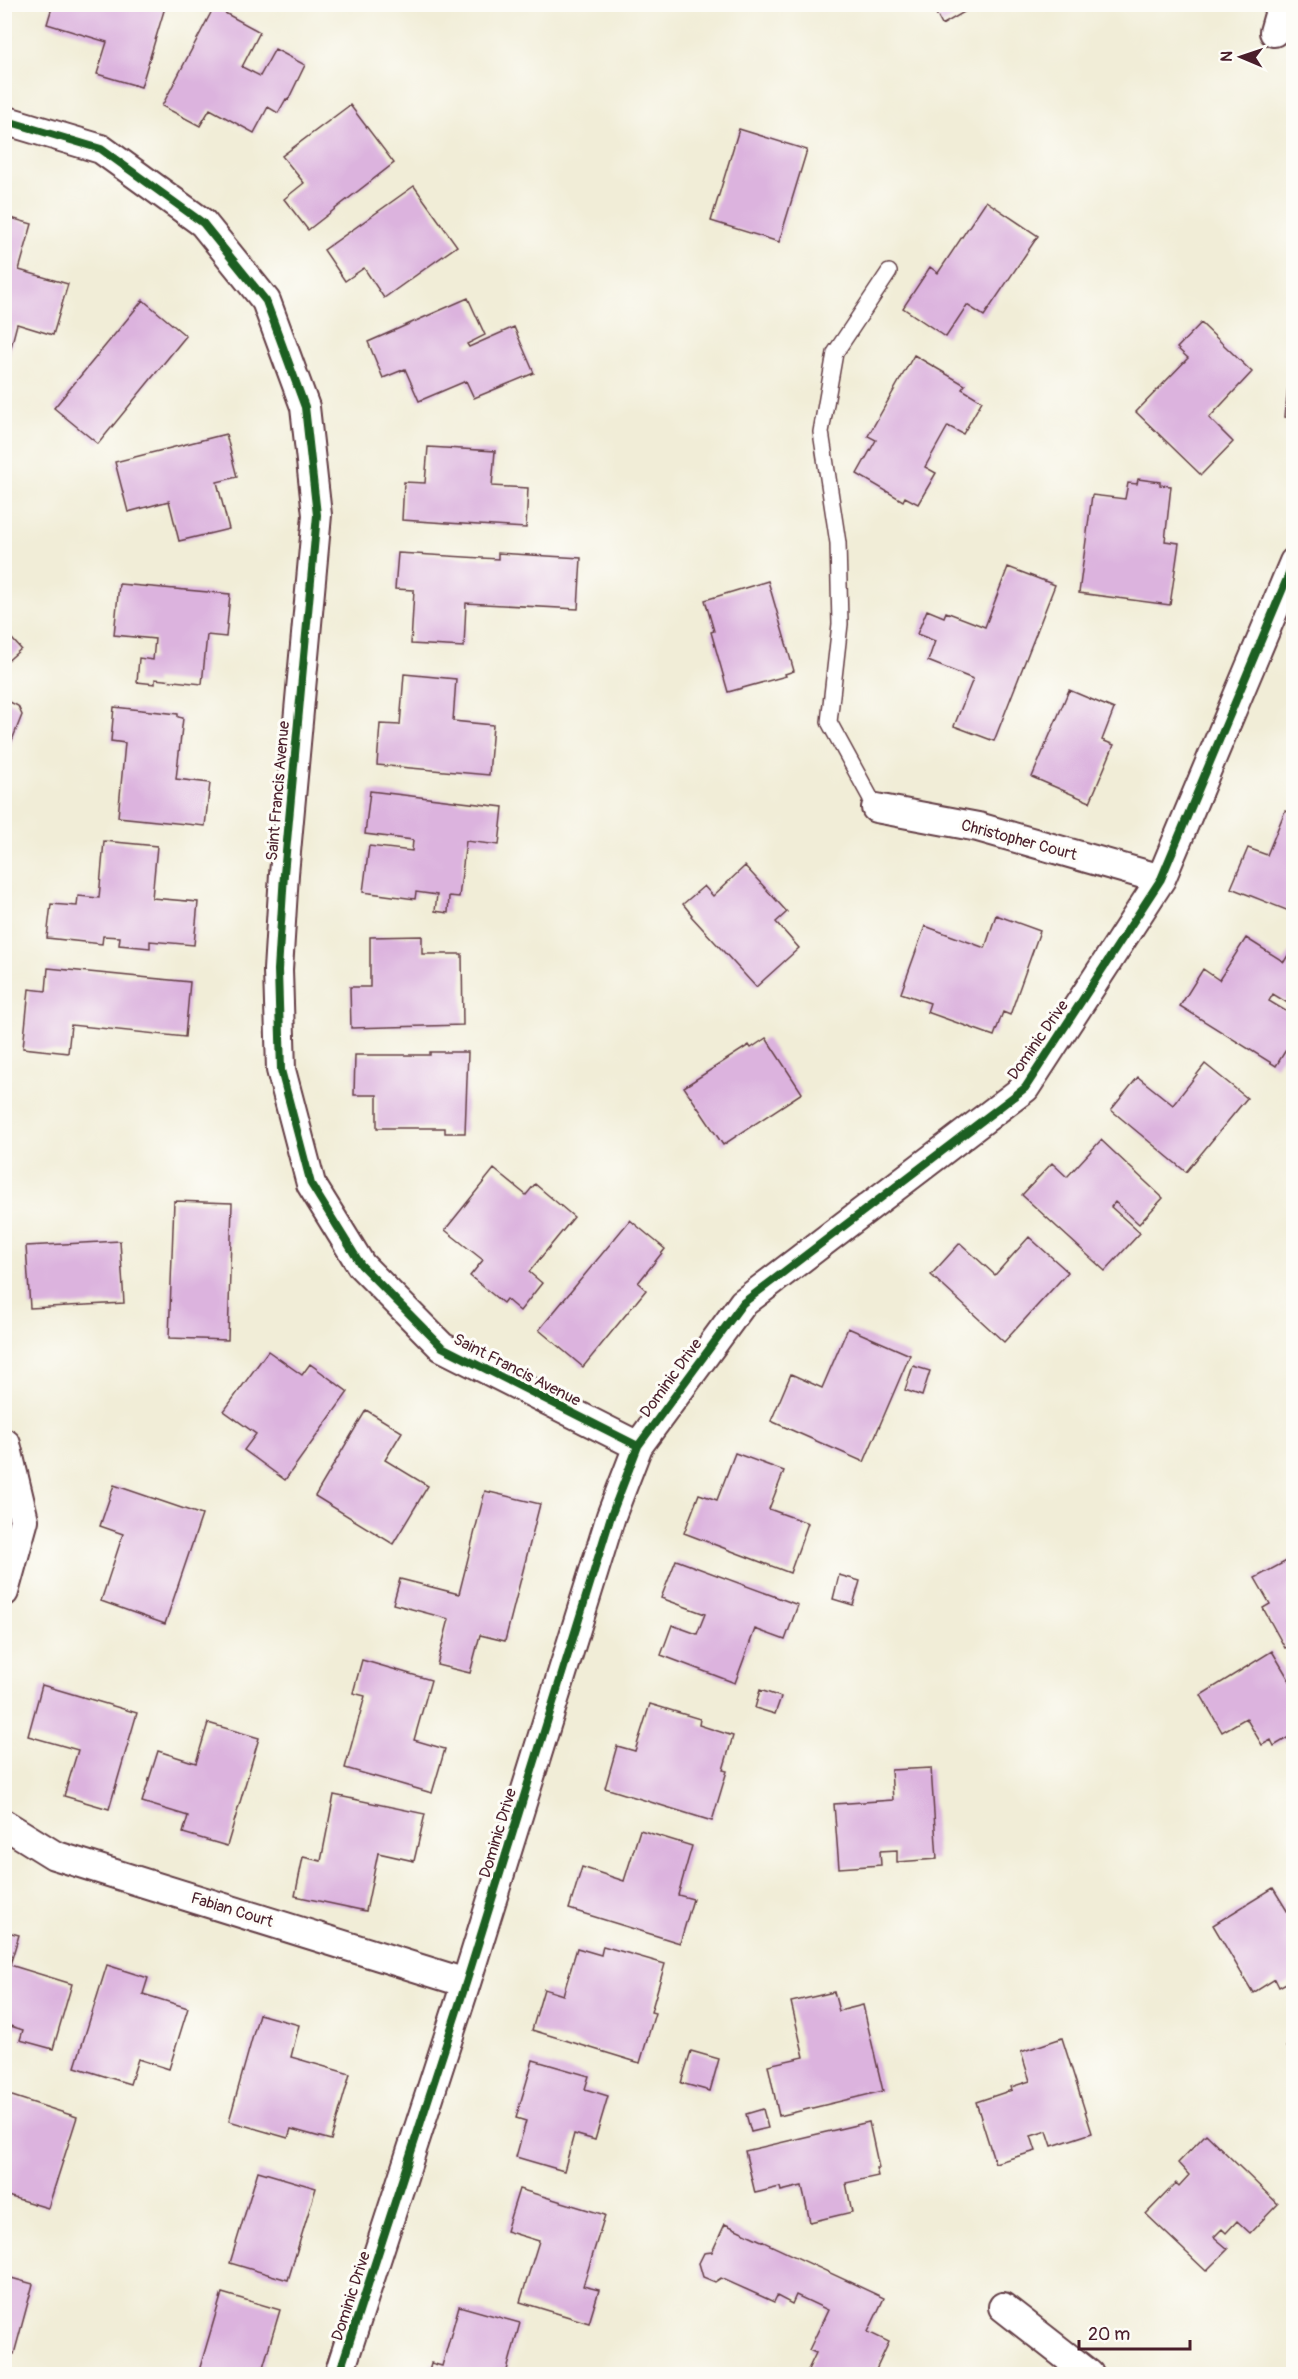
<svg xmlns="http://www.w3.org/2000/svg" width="1298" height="2379" font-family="Pangolin,sans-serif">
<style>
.building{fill:#dcb3de}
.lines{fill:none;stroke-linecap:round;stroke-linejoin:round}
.service-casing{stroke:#633e45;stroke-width:18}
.minor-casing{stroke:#633e45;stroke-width:32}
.service{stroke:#fff;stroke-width:15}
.minor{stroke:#fff;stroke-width:28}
.cycleway-casing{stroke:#fdfcf7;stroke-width:11}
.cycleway{stroke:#1b5e20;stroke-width:8}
.labels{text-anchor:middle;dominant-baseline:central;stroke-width:6;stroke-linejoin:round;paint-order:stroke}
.street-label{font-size:16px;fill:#4a1f2b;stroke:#fdfcf7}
</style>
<rect width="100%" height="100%" fill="#fdfcf7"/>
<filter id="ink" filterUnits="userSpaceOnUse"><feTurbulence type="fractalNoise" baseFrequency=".0167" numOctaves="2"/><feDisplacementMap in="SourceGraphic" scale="12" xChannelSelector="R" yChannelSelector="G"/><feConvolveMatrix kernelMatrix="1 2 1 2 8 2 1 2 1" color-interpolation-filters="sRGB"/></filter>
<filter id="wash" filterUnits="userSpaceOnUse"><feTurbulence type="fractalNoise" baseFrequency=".008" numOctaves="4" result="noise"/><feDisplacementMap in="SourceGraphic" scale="24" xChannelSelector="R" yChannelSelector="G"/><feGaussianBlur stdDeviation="1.35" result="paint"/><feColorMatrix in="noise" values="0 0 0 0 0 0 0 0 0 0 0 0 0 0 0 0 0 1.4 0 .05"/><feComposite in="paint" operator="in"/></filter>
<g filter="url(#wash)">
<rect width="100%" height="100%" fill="#f1edd7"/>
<g id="blocks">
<path class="building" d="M 53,4 L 166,4 L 141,87 L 97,74 L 107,42 L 47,24 Z
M 931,4 L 978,4 L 942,25 Z
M 214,7 L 260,32 L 242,67 L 260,76 L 275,49 L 305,65 L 288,100 L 286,99 L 278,113 L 268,107 L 254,133 L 210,109 L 200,126 L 162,106 Z
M 350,105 L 394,163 L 308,230 L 284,199 L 304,183 L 282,156 Z
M 739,129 L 807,150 L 779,242 L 711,221 Z
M 414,186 L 457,246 L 384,298 L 364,268 L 345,281 L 324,250 Z
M 986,201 L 1038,236 L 984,316 L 967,305 L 946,337 L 903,308 L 930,267 L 938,273 Z
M 4,216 L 32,224 L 19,270 L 68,284 L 53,335 L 17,324 L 9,355 L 4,354 Z
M 468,298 L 485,335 L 467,344 L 469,347 L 514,327 L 534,373 L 474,398 L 466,381 L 419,401 L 405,369 L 383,378 L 368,342 Z
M 143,300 L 186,336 L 98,444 L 54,408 Z
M 1201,323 L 1252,372 L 1209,418 L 1233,442 L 1201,475 L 1136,412 L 1188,358 L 1177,348 Z
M 914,355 L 965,385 L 962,389 L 982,401 L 963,434 L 948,426 L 925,467 L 936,473 L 918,504 L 905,497 L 903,501 L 857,474 L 876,440 L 868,436 Z
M 1290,364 L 1294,364 L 1294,418 L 1285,417 Z
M 226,434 L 237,477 L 217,482 L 229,529 L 179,541 L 169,501 L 128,512 L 115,462 Z
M 428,447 L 495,451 L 492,486 L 528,488 L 526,528 L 402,520 L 404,482 L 425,483 Z
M 1138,479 L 1160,482 L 1160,485 L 1171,486 L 1165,541 L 1179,543 L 1170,605 L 1079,593 L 1092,495 L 1125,499 L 1128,483 L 1137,484 Z
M 398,553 L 498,559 L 498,553 L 581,558 L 578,609 L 466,603 L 464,647 L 411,644 L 414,590 L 395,589 Z
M 1008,567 L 1055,585 L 994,741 L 954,726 L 973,679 L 928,661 L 935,641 L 917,634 L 927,610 L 944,617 L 946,612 L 985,627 Z
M 768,581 L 794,671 L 785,674 L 786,676 L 728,692 L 711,632 L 714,631 L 705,600 Z
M 119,584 L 230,594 L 226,637 L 207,635 L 202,684 L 155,679 L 155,684 L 137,682 L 139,658 L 153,660 L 155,639 L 114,635 Z
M 4,630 L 21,649 L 4,664 Z
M 404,674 L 456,679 L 453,721 L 493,725 L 489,775 L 377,765 L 380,724 L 400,725 Z
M 1069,690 L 1114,709 L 1102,740 L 1114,745 L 1090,802 L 1032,777 Z
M 4,699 L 18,706 L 22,715 L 5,758 Z
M 114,707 L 178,714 L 178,717 L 183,718 L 176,779 L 210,783 L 205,826 L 118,817 L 125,743 L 111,741 Z
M 370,791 L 503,807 L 499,845 L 466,841 L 459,897 L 449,896 L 448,913 L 435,911 L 437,895 L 416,892 L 415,899 L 363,892 L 369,846 L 412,851 L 413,840 L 365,834 Z
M 1285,811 L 1294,814 L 1294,913 L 1231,888 L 1248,848 L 1267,855 Z
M 104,841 L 157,846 L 152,898 L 198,902 L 194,945 L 150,941 L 150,948 L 119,945 L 120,937 L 103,936 L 102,944 L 47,938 L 51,904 L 77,906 L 78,896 L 99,898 Z
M 745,866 L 787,912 L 776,922 L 799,948 L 756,987 L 691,916 L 692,915 L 683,904 L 704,886 L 713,896 Z
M 996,915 L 1040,931 L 1010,1015 L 1003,1012 L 994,1036 L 927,1012 L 930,1003 L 901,993 L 925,926 L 985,948 Z
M 422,936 L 422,954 L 462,954 L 463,1025 L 351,1028 L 350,987 L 370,987 L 370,937 Z
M 1246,938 L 1284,962 L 1290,952 L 1294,954 L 1294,1007 L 1273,994 L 1269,1001 L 1294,1016 L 1294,1037 L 1276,1066 L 1180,1006 L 1203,969 L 1219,980 Z
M 48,968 L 190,982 L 185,1037 L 71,1025 L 68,1053 L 23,1048 L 29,989 L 46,991 Z
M 766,1038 L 802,1093 L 723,1145 L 684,1087 L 749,1045 L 751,1048 Z
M 430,1052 L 468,1052 L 465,1133 L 445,1133 L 445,1128 L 377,1128 L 377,1095 L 354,1095 L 355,1055 L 430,1055 Z
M 1205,1064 L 1247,1098 L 1186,1172 L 1111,1110 L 1138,1077 L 1173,1105 Z
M 1101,1140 L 1163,1198 L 1139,1224 L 1115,1202 L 1111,1207 L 1140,1233 L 1105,1271 L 1022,1195 L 1052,1163 L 1067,1177 Z
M 494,1169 L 526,1195 L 535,1184 L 574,1217 L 529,1272 L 542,1283 L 520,1311 L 506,1299 L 503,1303 L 470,1276 L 483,1260 L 445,1230 Z
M 174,1201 L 232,1203 L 228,1340 L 169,1338 Z
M 630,1220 L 665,1249 L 638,1283 L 646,1290 L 583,1367 L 539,1330 Z
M 1029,1237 L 1068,1272 L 1004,1342 L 931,1275 L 960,1243 L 995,1275 Z
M 120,1241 L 124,1303 L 30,1308 L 26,1246 Z
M 848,1328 L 910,1355 L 864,1462 L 771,1421 L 791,1374 L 822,1388 Z
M 268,1351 L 302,1375 L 310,1364 L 348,1392 L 285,1480 L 244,1450 L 256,1434 L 224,1411 Z
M 913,1366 L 930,1371 L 922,1396 L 905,1390 Z
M 366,1410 L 402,1432 L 385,1460 L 428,1486 L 393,1544 L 315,1496 Z
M 735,1453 L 784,1471 L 769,1509 L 808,1523 L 790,1573 L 684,1533 L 699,1494 L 717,1500 Z
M 114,1485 L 202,1515 L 165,1624 L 101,1601 L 123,1534 L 100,1526 Z
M 485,1491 L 540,1504 L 505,1641 L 480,1635 L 470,1673 L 437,1665 L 449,1619 L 393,1604 L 400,1579 L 459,1594 Z
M 1294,1557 L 1294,1644 L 1285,1648 L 1263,1608 L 1270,1604 L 1255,1578 Z
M 676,1560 L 798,1605 L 785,1640 L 755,1629 L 735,1683 L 661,1655 L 672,1625 L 697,1634 L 705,1614 L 661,1598 Z
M 839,1575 L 860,1581 L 853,1605 L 833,1599 Z
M 1272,1651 L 1294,1688 L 1294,1734 L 1274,1746 L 1271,1740 L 1262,1745 L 1246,1718 L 1222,1732 L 1201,1695 Z
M 362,1660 L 431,1680 L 414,1740 L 445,1749 L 432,1793 L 345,1768 L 365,1696 L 353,1693 Z
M 42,1685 L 137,1713 L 109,1809 L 64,1796 L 78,1750 L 28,1736 Z
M 760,1690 L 781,1697 L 775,1714 L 755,1708 Z
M 650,1704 L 700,1719 L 699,1725 L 733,1736 L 723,1770 L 727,1771 L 712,1821 L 605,1788 L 617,1746 L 635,1751 Z
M 208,1723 L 259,1738 L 227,1846 L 183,1833 L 188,1816 L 142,1802 L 158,1751 L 196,1763 Z
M 931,1768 L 937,1859 L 897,1862 L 897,1850 L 880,1851 L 881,1865 L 839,1868 L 834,1804 L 893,1800 L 891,1770 Z
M 334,1795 L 425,1814 L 414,1861 L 378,1853 L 366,1911 L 295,1896 L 303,1857 L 321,1861 Z
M 640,1830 L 692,1846 L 678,1895 L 693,1899 L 680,1943 L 569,1909 L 582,1867 L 624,1881 Z
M 1273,1888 L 1294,1922 L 1294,1979 L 1279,1987 L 1275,1979 L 1253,1993 L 1213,1925 Z
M 4,1931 L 19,1935 L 10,1965 L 72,1984 L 53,2049 L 20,2040 L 23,2030 L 4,2024 Z
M 603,1946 L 665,1964 L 651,2012 L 655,2013 L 640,2063 L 532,2030 L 544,1989 L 563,1995 L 577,1948 L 601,1955 Z
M 107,1965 L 148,1978 L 143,1994 L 188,2008 L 169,2069 L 138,2059 L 130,2084 L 75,2067 Z
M 834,1992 L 839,2011 L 863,2005 L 883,2091 L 779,2116 L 768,2065 L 804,2057 L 791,2002 Z
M 259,2014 L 299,2025 L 291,2057 L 350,2074 L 331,2140 L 291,2129 L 288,2138 L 229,2121 Z
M 1062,2038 L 1092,2133 L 1052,2146 L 1047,2131 L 1031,2136 L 1036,2151 L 995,2163 L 976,2102 L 1012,2090 L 1011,2087 L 1030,2081 L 1021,2052 Z
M 1294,2038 L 1294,2054 L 1286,2047 Z
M 691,2051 L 719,2059 L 710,2091 L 681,2083 Z
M 533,2060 L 589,2076 L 585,2089 L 608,2096 L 595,2140 L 574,2134 L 564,2171 L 516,2157 L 526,2121 L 516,2118 Z
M 9,2095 L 77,2117 L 48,2208 L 4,2195 L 4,2109 Z
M 763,2109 L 768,2128 L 751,2132 L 746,2114 Z
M 869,2122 L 879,2168 L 876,2168 L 878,2176 L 846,2183 L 852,2212 L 810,2222 L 802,2186 L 781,2191 L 780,2187 L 755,2193 L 745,2151 Z
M 1206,2134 L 1278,2204 L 1250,2233 L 1237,2221 L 1226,2233 L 1222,2229 L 1214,2237 L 1228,2249 L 1206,2271 L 1146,2214 L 1176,2183 L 1179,2186 L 1189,2175 L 1178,2163 Z
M 258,2171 L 316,2188 L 288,2280 L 230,2263 Z
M 519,2189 L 605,2215 L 583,2286 L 599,2290 L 589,2323 L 520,2302 L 539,2241 L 506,2231 Z
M 725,2224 L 884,2298 L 868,2332 L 889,2342 L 874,2374 L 851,2373 L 850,2374 L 806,2374 L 816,2353 L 809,2350 L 828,2310 L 796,2295 L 792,2304 L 777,2296 L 774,2302 L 721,2278 L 715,2282 L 703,2277 L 699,2263 L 704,2253 L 712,2252 Z
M 4,2276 L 33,2284 L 14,2354 L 4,2351 Z
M 222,2293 L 280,2310 L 261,2374 L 198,2374 Z
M 459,2306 L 520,2323 L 506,2374 L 428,2374 L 431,2363 L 442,2366 Z"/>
</g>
</g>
<g filter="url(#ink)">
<use href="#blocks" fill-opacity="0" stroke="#633e45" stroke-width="1.5"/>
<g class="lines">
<defs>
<path id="service" d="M 876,808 L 829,722 L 840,624 L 838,543 L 821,432 L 835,353 L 889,272"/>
<path id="minor" d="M 1274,32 L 1282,4
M 4,120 L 101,149 L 203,223 L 266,301 L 305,407 L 317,515 L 284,874 L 278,970 L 281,1070 L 311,1184 L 361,1265 L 442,1347 L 638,1446
M 876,808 L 978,827 L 1161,879
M 4,1592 L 24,1520 L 6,1444
M 4,1824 L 54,1855 L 466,1983
M 1003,2307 L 1089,2374
M 339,2374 L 466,1983 L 611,1516 L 638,1446 L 743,1303 L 1025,1088 L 1161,879 L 1294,562"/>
</defs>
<use href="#service" class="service-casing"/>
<use href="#minor" class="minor-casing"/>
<use href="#service" class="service"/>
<use href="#minor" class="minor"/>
<defs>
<path id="cycleway" d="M 4,120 L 101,149 L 203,223 L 266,301 L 305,407 L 317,515 L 284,874 L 278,970 L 281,1070 L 311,1184 L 361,1265 L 442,1347 L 638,1446
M 339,2374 L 466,1983 L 611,1516 L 638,1446 L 743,1303 L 1025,1088 L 1161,879 L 1294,562"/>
</defs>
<use href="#cycleway" class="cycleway-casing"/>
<use href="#cycleway" class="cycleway"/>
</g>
</g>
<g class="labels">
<g class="street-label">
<text transform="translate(278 791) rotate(-85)">Saint Francis Avenue</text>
<text transform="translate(1019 840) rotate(15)">Christopher Court</text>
<text transform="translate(1038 1040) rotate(-55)">Dominic Drive</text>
<text transform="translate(517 1370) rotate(27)">Saint Francis Avenue</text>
<text transform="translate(671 1378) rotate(-54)">Dominic Drive</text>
<text transform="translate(498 1833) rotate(-73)">Dominic Drive</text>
<text transform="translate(232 1910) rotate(17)">Fabian Court</text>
<text transform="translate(351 2296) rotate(-72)">Dominic Drive</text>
</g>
</g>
<rect width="1298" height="2379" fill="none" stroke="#fdfcf7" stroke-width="24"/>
<g transform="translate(1241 57) rotate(272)" stroke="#fdfcf7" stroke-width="4.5" paint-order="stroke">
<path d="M0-4.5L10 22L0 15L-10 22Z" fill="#4a1f2b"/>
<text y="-9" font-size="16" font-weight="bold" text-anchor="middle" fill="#4a1f2b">N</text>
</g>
<path d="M1079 2340v9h111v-9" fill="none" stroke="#4a1f2b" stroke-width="3"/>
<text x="1088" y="2340" font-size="18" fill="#4a1f2b" stroke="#fdfcf7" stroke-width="4.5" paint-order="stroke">20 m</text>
</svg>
